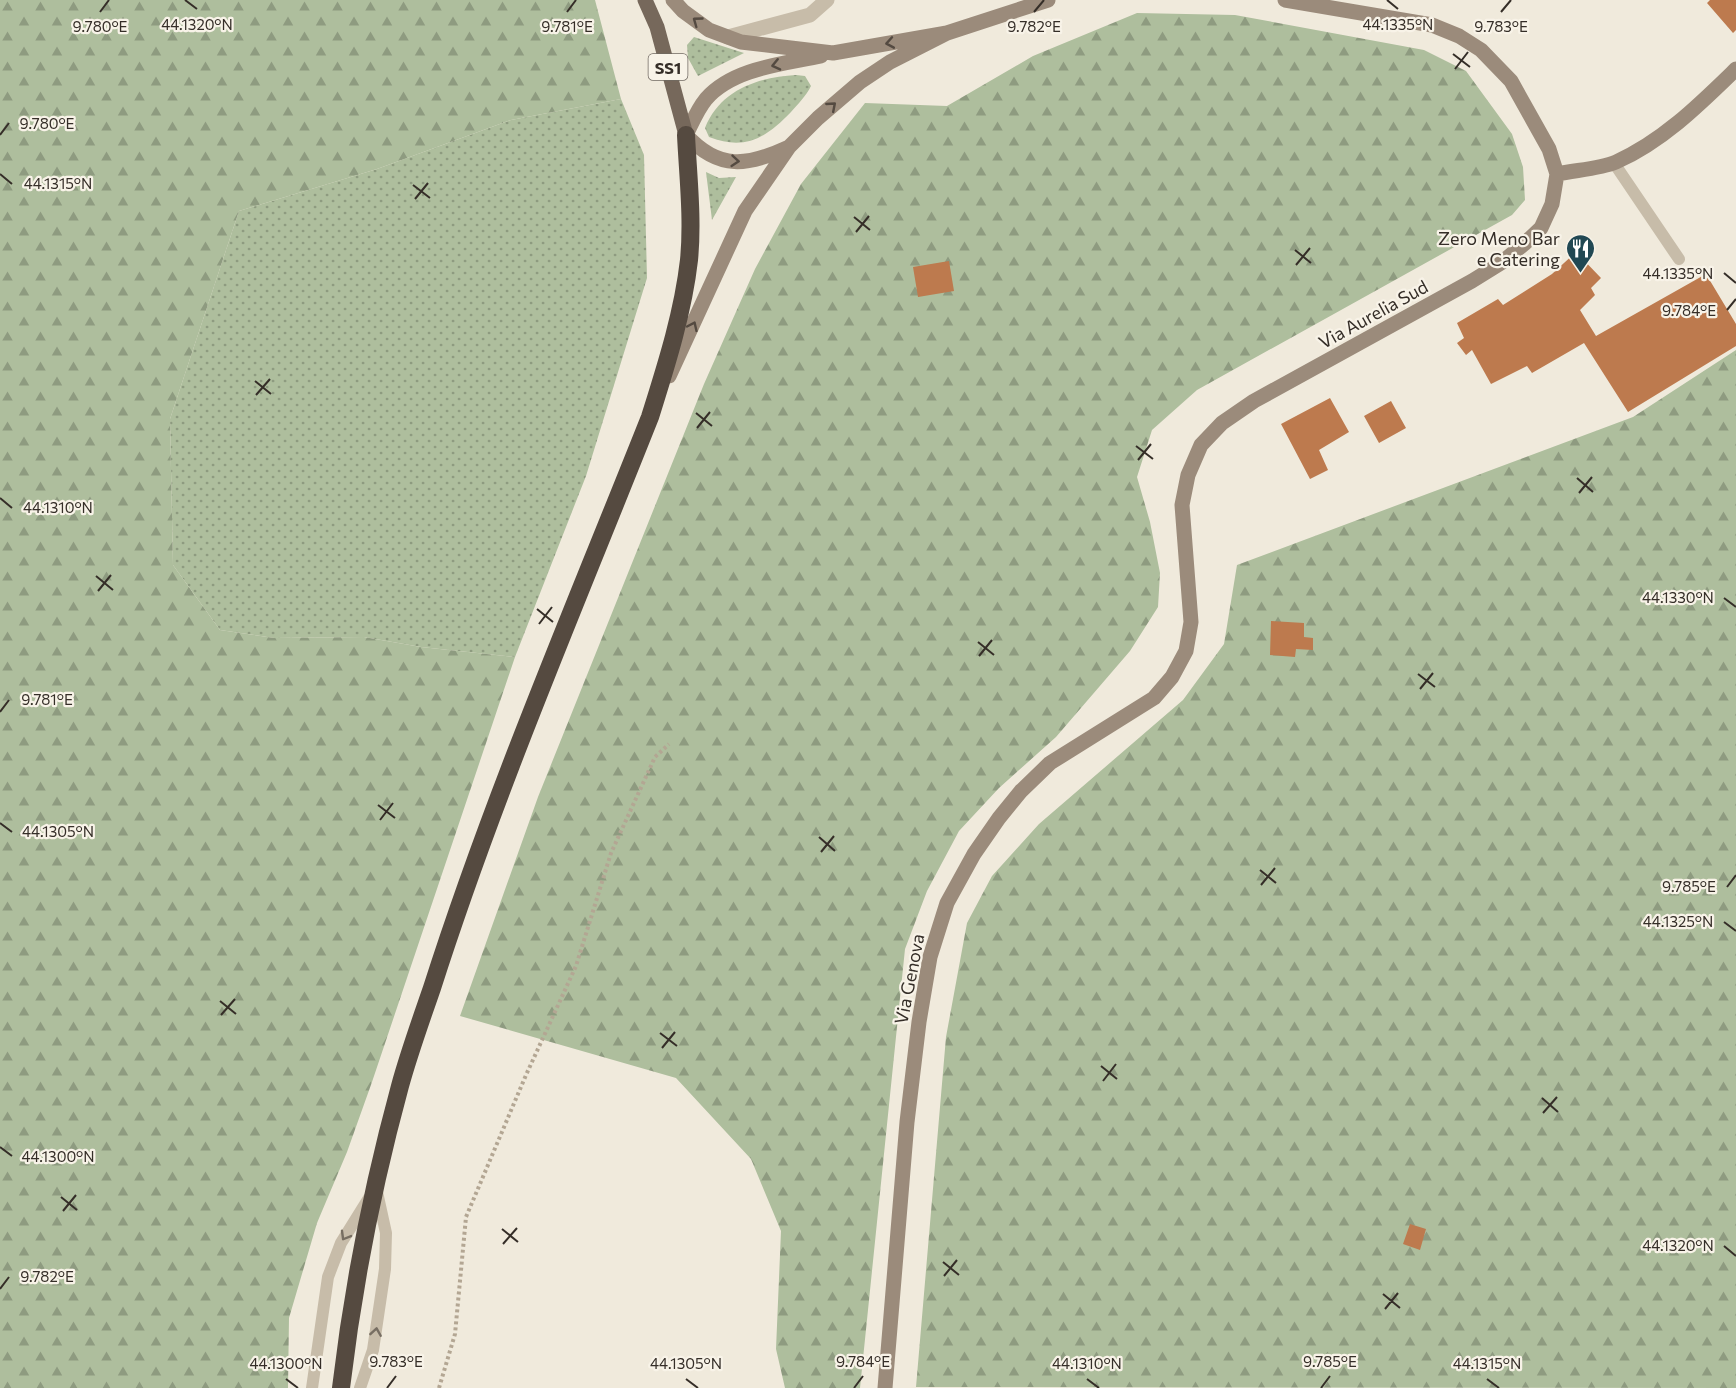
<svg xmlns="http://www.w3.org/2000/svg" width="1736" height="1388" font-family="Commissioner,sans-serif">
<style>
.grass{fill:url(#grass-dots)}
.forest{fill:url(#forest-firs)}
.building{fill:#bd7a4e}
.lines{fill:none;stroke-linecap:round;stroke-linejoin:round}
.path{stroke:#b3a693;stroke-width:4;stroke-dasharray:3 3;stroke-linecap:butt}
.lane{stroke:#c7bca9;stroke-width:12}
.street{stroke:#c7bca9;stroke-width:15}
.secondary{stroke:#9b8b7b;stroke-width:15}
.primary{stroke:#76685b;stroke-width:15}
.highway{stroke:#554a40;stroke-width:18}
.oneway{stroke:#544a41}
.oneway2{stroke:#776e62}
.ticks{fill:none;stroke:#352e28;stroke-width:2}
.labels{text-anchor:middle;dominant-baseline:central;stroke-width:4.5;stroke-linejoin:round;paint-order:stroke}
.shield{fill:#f8f3e8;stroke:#706962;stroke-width:1.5}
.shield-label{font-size:16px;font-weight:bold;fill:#352e28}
.poi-label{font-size:18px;fill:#352e28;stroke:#f8f3e8;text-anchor:end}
.street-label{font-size:18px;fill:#352e28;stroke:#f8f3e8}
.ticks-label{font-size:15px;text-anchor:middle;fill:#352e28;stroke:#f8f3e8;stroke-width:4.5;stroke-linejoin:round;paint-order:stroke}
</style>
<defs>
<pattern id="grass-dots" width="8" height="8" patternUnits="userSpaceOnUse" patternTransform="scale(1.5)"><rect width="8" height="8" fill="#aebe9d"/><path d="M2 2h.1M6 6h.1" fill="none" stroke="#8e9b80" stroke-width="1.8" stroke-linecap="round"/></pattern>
<pattern id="forest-firs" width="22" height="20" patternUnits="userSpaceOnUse" patternTransform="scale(1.5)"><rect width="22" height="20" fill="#aebe9d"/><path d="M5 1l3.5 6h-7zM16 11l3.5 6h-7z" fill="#8e9b80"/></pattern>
</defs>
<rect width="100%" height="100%" fill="#f0eadc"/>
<path class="grass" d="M 694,37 L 744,53 L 698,76 L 688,58 L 687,45 Z
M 796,75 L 805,76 L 811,86 C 806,96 798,104 791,112 C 766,138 745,151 709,137 L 705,128 C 720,90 758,77 796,75 Z
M 621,99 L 644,155 L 647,278 L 586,476 L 515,657 L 421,647 L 364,637 L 274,638 L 220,630 L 173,565 L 170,419 L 239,211 L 377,169 L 511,120 Z
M 706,172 L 719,178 L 736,177 L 712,220 Z"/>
<path class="forest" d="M 0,0 L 595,0 L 621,99 L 511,120 L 377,169 L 239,211 L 170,419 L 173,565 L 220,630 L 274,638 L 364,637 L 421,647 L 515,657 L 372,1082 L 347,1152 L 317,1223 L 289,1318 L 288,1388 L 0,1388 Z
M 1137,13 L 1235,15 L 1424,50 L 1466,71 L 1512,134 L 1523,167 L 1525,200 L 1512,215 L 1197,390 L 1152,430 L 1137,477 L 1150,522 L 1160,573 L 1158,607 L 1130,651 L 1056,737 L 999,788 L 959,831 L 927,891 L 905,949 L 860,1388 L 785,1388 L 776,1349 L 781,1231 L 751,1159 L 676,1078 L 460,1016 L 538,797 L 704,384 L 755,269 L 801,184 L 865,103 L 947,106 L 1033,56 Z
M 1736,350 L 1736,1388 L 916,1387 L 946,1037 L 967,923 L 992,876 L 1039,824 L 1183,700 L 1224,644 L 1237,565 L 1633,417 Z"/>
<path class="building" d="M 1710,0 L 1736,0 L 1736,30 L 1733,33 L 1707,3 Z
M 1576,252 L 1601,278 L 1591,288 L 1595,295 L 1580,310 L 1596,336 L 1706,274 L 1736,324 L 1736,346 L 1628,412 L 1584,343 L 1532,373 L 1527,366 L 1491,384 L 1472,350 L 1466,355 L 1457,343 L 1464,338 L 1457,323 L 1498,299 L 1503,305 L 1552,274 Z
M 949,261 L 954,291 L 918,297 L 913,267 Z
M 1330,398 L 1349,432 L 1319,450 L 1328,470 L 1310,479 L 1281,424 Z
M 1391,401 L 1406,428 L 1379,443 L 1364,416 Z
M 1271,621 L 1304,623 L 1304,637 L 1313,638 L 1313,650 L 1296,649 L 1295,657 L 1270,655 Z
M 1410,1224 L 1426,1229 L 1420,1250 L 1403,1244 Z"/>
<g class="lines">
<path class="path" d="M 439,1388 L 455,1334 L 466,1217 L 526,1075 L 576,966 L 611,853 L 655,757 L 669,744"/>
<path class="lane" d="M 1614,163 L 1679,259
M 312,1388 L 328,1277 L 341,1243 L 369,1198
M 360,1388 L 373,1350 L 385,1269 L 386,1233 L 377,1192"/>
<path class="street" d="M 728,37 L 810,15 L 827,0"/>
<path class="secondary" d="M 673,0 L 683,11 L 709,30 L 741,42 L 833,53 L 947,33 L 1048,0
M 789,147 C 748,166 719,171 686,135 C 692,123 697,110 706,99 C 733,68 784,64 821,56
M 1557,174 C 1575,170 1600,169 1616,162 C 1663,141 1700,104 1736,69
M 669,376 L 745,211 L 789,147 L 818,118 L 860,82 L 890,62 L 947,33
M 885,1388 L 907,1122 L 919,1022 L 930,957 L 947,903 L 974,854 L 999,818 L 1021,791 L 1050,763 L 1154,698 L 1172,677 L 1186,651 L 1191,622 L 1182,505 L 1188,475 L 1201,445 L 1222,423 L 1254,401 L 1472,281 L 1501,263 L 1524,244 L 1541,228 L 1552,204 L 1557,174 L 1549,149 L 1511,81 L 1481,50 L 1459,36 L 1432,25 L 1285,0"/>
<path class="primary" d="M 645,0 L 657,27 L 686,135"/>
<path class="highway" d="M 341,1388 C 353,1286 373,1185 400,1086 C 409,1053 421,1020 432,988 C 494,794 575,606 650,417 C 666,366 683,313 689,260 C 693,219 688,176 686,135"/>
</g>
<defs><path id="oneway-chevron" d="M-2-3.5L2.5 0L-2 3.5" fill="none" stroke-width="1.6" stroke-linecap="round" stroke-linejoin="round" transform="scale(1.5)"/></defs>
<g class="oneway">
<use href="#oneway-chevron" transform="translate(697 21) rotate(-144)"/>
<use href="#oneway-chevron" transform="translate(890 43) rotate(170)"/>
<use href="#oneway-chevron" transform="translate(776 65) rotate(167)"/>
<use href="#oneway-chevron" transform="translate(832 106) rotate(-41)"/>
<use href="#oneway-chevron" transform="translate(735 161) rotate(5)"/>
<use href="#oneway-chevron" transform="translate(693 326) rotate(-65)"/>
</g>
<g class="oneway2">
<use href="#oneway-chevron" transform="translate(345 1236) rotate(120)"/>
<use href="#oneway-chevron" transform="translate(376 1332) rotate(-81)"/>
</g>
<path class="ticks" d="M 185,0 L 197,9M 1387,0 L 1398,9M 100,12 L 109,0M 567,12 L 576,0M 1034,12 L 1044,0M 1501,12 L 1511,0M 1453,54 L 1470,67M 1455,69 L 1468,52M 0,135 L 9,123M 0,174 L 12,184M 413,185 L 430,198M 415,199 L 428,183M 854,217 L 870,230M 856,232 L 869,216M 1295,250 L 1311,263M 1296,265 L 1310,248M 1724,273 L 1736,283M 1727,310 L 1736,299M 255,381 L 271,394M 256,395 L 270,379M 696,413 L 712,426M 697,428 L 710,412M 1136,446 L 1153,459M 1138,460 L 1151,444M 1577,478 L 1593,492M 1579,493 L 1592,477M 0,498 L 12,508M 96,576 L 113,590M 98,591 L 111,575M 1724,598 L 1736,607M 537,609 L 553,622M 539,624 L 552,607M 978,642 L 994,655M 979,656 L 992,640M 1418,674 L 1435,687M 1420,689 L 1433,673M 0,712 L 9,700M 378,805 L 395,818M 380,820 L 393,803M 0,823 L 12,832M 819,837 L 835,851M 821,852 L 834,836M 1260,870 L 1276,883M 1261,885 L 1275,868M 1727,887 L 1736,875M 1724,922 L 1736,931M 220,1001 L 236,1014M 221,1015 L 235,999M 660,1033 L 677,1046M 662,1048 L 675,1032M 1101,1066 L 1117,1079M 1103,1081 L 1116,1064M 1542,1098 L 1558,1112M 1543,1113 L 1557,1097M 0,1147 L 12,1156M 61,1197 L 77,1210M 63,1211 L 76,1195M 502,1229 L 518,1242M 503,1244 L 517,1228M 1724,1246 L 1736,1256M 943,1262 L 959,1275M 944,1276 L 957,1260M 0,1289 L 9,1277M 1383,1294 L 1400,1308M 1385,1309 L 1398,1293M 286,1379 L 298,1388M 686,1379 L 698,1388M 1087,1379 L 1099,1388M 1487,1379 L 1499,1388M 387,1388 L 396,1376M 854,1388 L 863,1376M 1321,1388 L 1330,1376"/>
<defs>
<symbol id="restaurant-pin" viewBox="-11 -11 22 30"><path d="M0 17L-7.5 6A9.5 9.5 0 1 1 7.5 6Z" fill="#214853" stroke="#f8f3e8"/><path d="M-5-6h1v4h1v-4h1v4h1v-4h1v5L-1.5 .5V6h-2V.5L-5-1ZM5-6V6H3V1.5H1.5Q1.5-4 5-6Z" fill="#fff"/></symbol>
</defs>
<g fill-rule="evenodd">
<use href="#restaurant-pin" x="1564" y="232" width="33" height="45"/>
</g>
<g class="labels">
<rect class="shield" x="648.5" y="54" width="39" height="26" rx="4.5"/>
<g class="shield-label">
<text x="668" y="67">SS1</text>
</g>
<g class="poi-label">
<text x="1560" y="238">Zero Meno Bar<tspan x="1560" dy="21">e Catering</tspan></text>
</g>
<g class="street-label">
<text transform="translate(1373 314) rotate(-29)">Via Aurelia Sud</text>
<text transform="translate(909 979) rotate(-79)">Via Genova</text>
</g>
</g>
<g class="ticks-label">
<text x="1398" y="30">44.1335°N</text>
<text x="197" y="30">44.1320°N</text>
<text x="100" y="32">9.780°E</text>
<text x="567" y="32">9.781°E</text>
<text x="1034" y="32">9.782°E</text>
<text x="1501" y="32">9.783°E</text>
<text x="47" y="129">9.780°E</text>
<text x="58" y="189">44.1315°N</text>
<text x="1678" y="279">44.1335°N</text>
<text x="1689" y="316">9.784°E</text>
<text x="58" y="513">44.1310°N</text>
<text x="1678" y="603">44.1330°N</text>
<text x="47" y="705">9.781°E</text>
<text x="58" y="837">44.1305°N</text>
<text x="1689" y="892">9.785°E</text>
<text x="1678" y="927">44.1325°N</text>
<text x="58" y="1162">44.1300°N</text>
<text x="1678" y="1251">44.1320°N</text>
<text x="47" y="1282">9.782°E</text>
<text x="396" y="1367">9.783°E</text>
<text x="863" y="1367">9.784°E</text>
<text x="1330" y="1367">9.785°E</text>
<text x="286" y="1369">44.1300°N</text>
<text x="686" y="1369">44.1305°N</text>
<text x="1087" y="1369">44.1310°N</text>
<text x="1487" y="1369">44.1315°N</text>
</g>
</svg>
